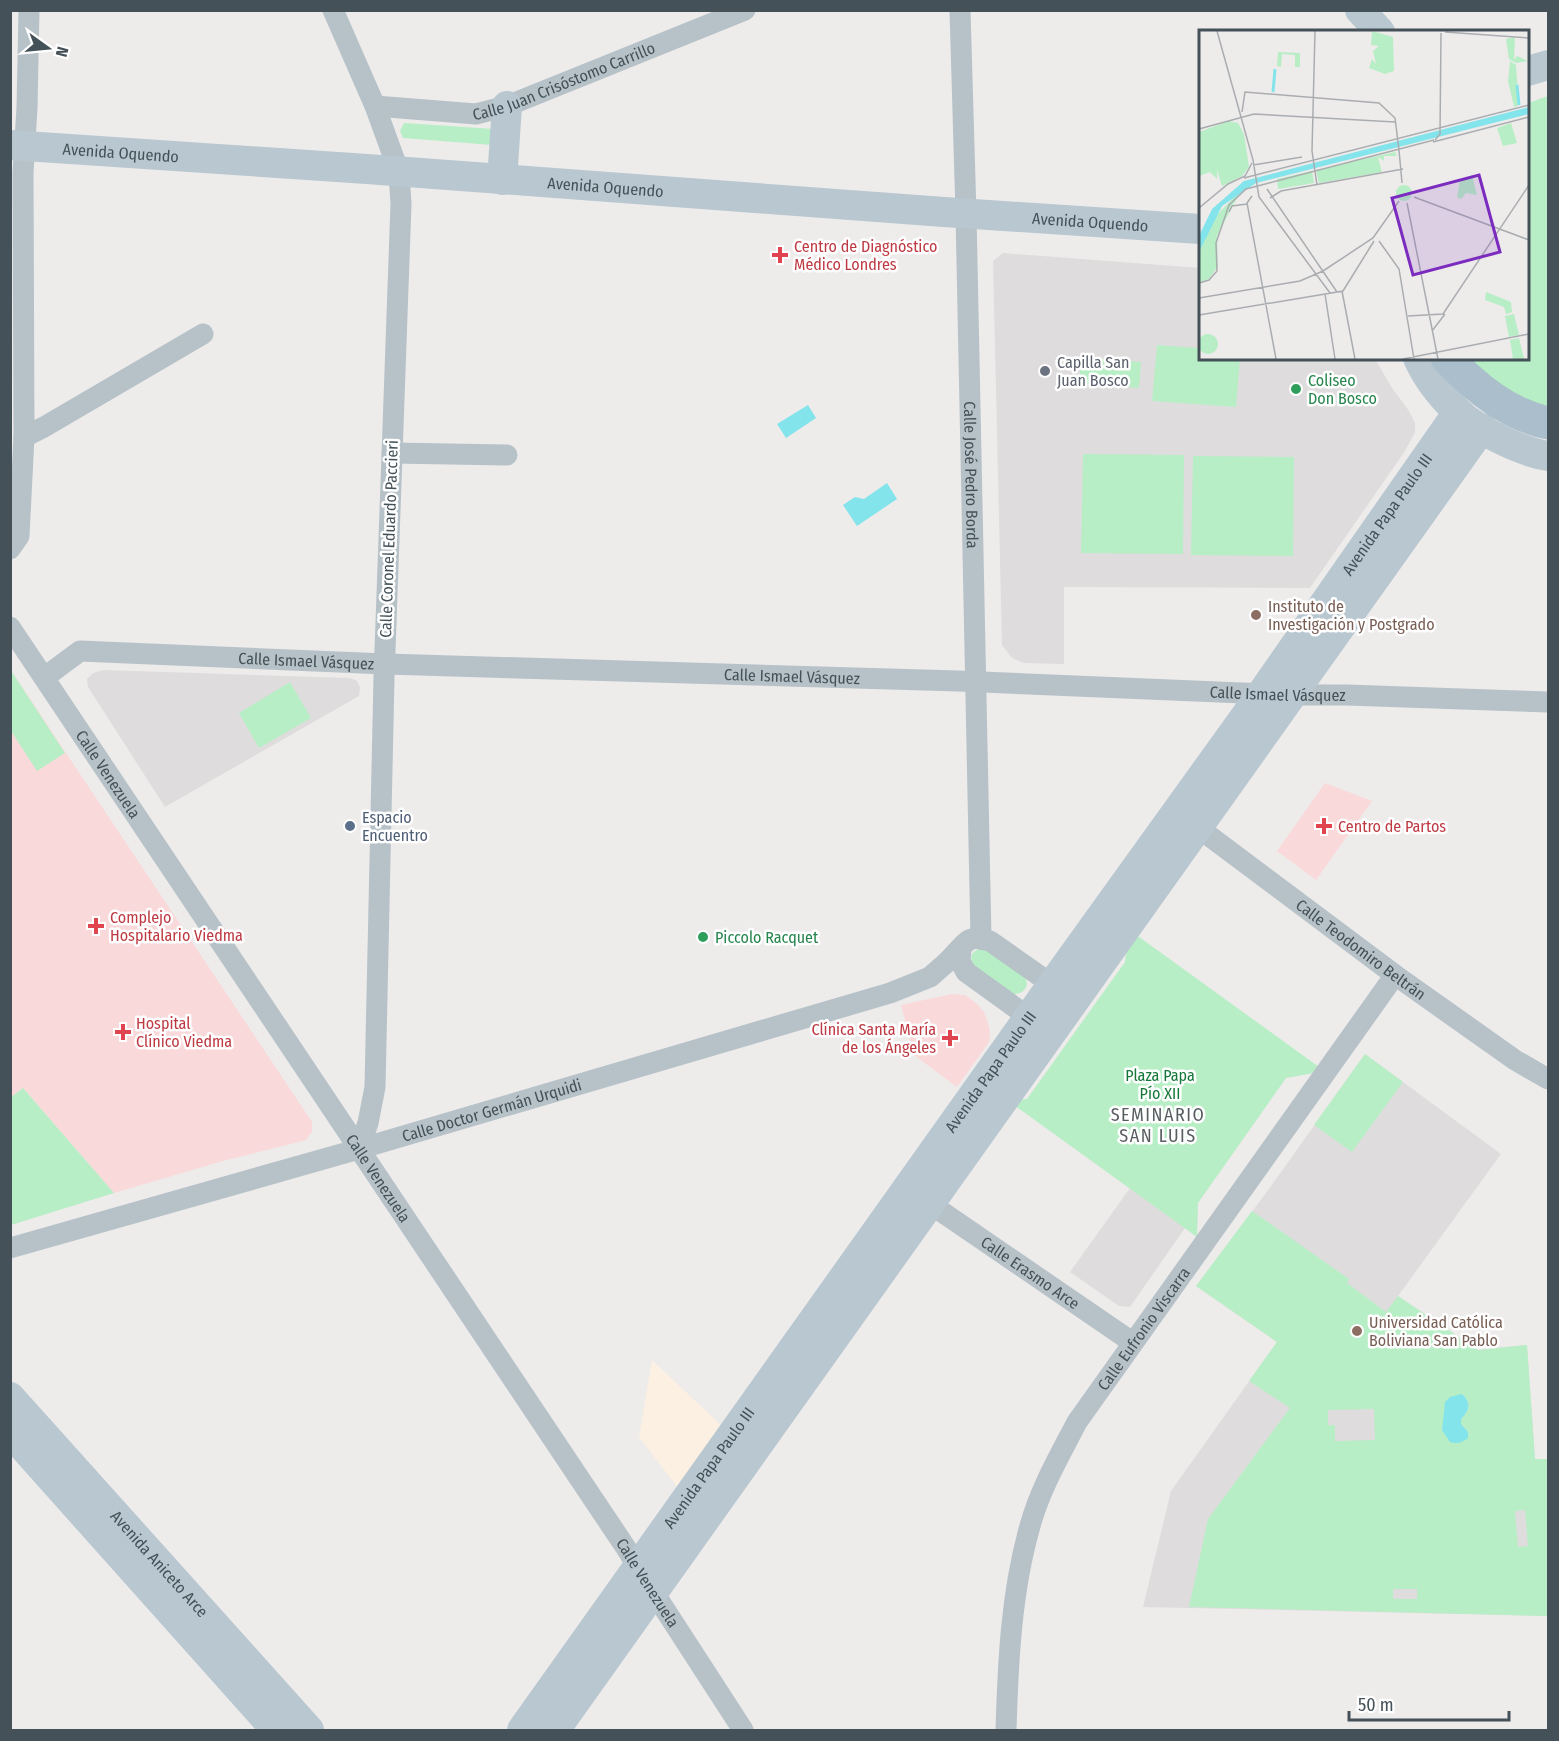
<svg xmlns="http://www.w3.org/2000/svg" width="1559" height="1741" font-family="'Fira Sans Condensed',sans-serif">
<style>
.commercial{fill:#fbf0e2}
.education{fill:#dfdcdd}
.medical{fill:#fad9da}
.green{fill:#b7eec5;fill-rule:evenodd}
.water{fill:#83e4eb}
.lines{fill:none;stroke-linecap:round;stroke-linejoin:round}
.minor{stroke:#b6c2c8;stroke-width:21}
.secondary{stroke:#b8c7d0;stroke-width:30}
.primary{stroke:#aabfcb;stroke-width:33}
.health-dot{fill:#e0444e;stroke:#fff;stroke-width:2}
.worship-dot{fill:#6b7280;stroke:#fff;stroke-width:2}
.leisure-dot{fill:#2e9e5b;stroke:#fff;stroke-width:2}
.education-dot{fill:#8d6e63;stroke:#fff;stroke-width:2}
.service-dot{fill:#5c6f8a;stroke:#fff;stroke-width:2}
.labels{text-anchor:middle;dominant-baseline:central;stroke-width:5;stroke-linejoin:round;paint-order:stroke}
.street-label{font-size:16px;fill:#445158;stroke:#fff}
.health-label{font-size:16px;fill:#be3a42;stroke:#fff;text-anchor:start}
.worship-label{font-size:16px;fill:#5b616d;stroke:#fff;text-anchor:start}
.leisure-label{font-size:16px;fill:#27864d;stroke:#fff;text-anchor:start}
.education-label{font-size:16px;fill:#785e54;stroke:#fff;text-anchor:start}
.service-label{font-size:16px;fill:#4e5e75;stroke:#fff;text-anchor:start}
.park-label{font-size:16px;fill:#157839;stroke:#fff}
.neighbourhood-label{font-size:18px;letter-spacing:1.5px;fill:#585d60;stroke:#fff}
.inset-river{fill:none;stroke:#83e4eb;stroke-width:3}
.inset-road{fill:none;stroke:#aaadb0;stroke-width:1.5}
.view{fill:#7b2cbf;fill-opacity:0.15;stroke:#7b2cbf;stroke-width:3}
.inset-edge{fill:none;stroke:#445158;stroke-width:3}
</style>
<rect width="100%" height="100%" fill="#eeebeb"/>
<path class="commercial" d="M 652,1360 L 721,1425 L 678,1488 L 639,1437 Z"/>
<path class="education" d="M 1003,253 L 1200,268 L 1200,358 L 1375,359 L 1392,388 L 1409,411 L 1415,423 L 1415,432 L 1405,451 L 1310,588 L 1064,587 L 1064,664 L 1024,663 L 1012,658 L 1002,645 L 993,261 Z
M 104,670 L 350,678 L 357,681 L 360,687 L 359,696 L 165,807 L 88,687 L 87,679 L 93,673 Z
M 1365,1054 L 1501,1154 L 1398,1296 L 1478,1350 L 1527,1345 L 1535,1459 L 1548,1459 L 1548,1616 L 1143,1607 L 1171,1491 L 1277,1342 L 1196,1286 L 1266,1193 Z
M 1130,1188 L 1185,1228 L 1130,1307 L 1119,1306 L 1070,1272 Z"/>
<path class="medical" d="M 10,669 L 312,1122 L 312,1132 L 306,1140 L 223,1161 L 114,1193 L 23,1088 L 11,1097 Z
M 1325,783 L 1372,801 L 1316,880 L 1277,851 Z
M 952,994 L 965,995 L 976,1003 L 984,1012 L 988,1023 L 990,1033 L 989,1042 L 957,1087 L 914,1055 L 901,1005 Z"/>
<path class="green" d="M 1548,96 L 1548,412 L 1519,401 L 1466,359 L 1528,358 L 1528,103 Z
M 404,123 L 494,129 L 492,145 L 403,138 L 400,131 Z
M 1157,345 L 1200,348 L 1200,358 L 1240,359 L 1236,407 L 1152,401 Z
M 1081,357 L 1141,362 L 1139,388 L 1079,383 Z
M 1083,454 L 1184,455 L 1183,554 L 1081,553 Z
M 1193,456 L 1294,457 L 1293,556 L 1191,555 Z
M 10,669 L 65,753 L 37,771 L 11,731 Z
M 290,682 L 311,718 L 259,748 L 239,713 Z
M 1135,934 L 1319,1067 L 1314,1073 L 1286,1078 L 1198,1203 L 1197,1237 L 1014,1105 L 1017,1100 L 1027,1099 L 1125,962 L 1127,945 Z
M 984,948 L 1025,976 L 1027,984 C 1025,991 1021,994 1014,994 L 975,968 C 968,957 971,950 984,948 Z
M 1365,1054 L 1403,1082 L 1352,1152 L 1314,1125 Z
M 23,1088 L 114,1193 L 11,1225 L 11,1097 Z
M 1252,1211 L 1349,1279 L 1347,1283 L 1386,1312 L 1398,1296 L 1478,1350 L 1527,1345 L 1535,1459 L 1548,1459 L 1548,1616 L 1189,1607 L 1208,1519 L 1290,1408 L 1249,1381 L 1277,1342 L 1196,1286 ZM 1462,1394 C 1472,1403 1469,1411 1461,1419 L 1461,1424 L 1465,1428 L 1456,1444 ZM 1374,1409 L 1375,1440 L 1335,1441 L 1335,1425 L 1328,1425 L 1328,1410 ZM 1525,1510 L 1528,1546 L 1518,1547 L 1515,1511 ZM 1393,1589 L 1417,1589 L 1417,1599 L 1393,1599 Z"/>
<path class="water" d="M 808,405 L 816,418 L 786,438 L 777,424 Z
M 887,483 L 897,499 L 857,526 L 843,505 L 855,497 L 864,499 Z
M 1462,1394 C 1472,1403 1469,1411 1461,1419 L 1461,1424 L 1468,1432 L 1468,1438 C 1462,1443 1457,1444 1450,1442 L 1442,1430 L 1445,1402 L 1450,1397 Z"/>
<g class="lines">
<g class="minor">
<path d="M 333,10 L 375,106 L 399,172 L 401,204 L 384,678 L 375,1087 L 368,1123 L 359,1149"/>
<path id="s1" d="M 960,10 L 966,214 L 981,939"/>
<path id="s2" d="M 375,106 L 476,114 L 507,106 L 745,10"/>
<path d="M 24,437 L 44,427 L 203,334"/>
<path d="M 392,453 L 507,455"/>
<path d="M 10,549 L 19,536 L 24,437 L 23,173 L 27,108 L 29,10"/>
<path id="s3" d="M 10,627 L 628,1551 L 638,1568 L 743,1730"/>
<path id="s4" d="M 45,677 L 80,651 L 386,664 L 958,681 L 1292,695 L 1347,695 L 1548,702"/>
<path id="s5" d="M 1188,820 L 1395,975 L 1515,1060 L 1548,1079"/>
<path d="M 961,949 L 960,961 L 966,972 L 1038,1024"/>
<path id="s6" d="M 929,1203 L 1132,1342"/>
<path id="s7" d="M 10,1248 L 359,1149 L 890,993 L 930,977 L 946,963 L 964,944 L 969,940 L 975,938 L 990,941 L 1064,993"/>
<path id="s8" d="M 1006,1730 C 1008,1663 1011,1592 1030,1526 C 1040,1489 1060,1455 1077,1422 L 1395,975"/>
</g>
<g class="secondary">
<path d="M 1360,10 L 1380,32"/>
<path d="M 1528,71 L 1548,65"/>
<path id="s9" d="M 10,145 L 367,169 L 944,212 L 1200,229"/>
<path d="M 502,180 L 507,106"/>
<path d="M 1418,358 C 1427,378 1441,396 1457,411 C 1476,430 1522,452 1548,456"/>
<path id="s10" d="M 10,1397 L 309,1730"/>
<path d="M 10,1432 L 276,1730"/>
<path id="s11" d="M 522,1730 L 1029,1017 L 1262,693 L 1458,412"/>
<path d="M 555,1730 L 1482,428"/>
</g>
<path class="primary" d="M 1447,358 C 1476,388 1507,414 1548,423"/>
</g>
<g class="health-dot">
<path d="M777 246h6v6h6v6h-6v6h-6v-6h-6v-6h6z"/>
<path d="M1321 817h6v6h6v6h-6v6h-6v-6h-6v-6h6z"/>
<path d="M93 917h6v6h6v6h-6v6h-6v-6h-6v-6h6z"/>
<path d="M120 1023h6v6h6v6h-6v6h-6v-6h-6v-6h6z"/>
<path d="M947 1029h6v6h6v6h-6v6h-6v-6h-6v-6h6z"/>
</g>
<circle class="worship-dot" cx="1045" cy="371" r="6"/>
<g class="leisure-dot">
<circle cx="1296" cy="389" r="6"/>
<circle cx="703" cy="937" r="6"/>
</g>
<g class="education-dot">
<circle cx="1256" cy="615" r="6"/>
<circle cx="1357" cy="1331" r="6"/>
</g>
<circle class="service-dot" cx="350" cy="826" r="6"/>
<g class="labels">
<g class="street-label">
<text stroke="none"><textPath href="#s2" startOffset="195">Calle Juan Crisóstomo Carrillo</textPath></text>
<text stroke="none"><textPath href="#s9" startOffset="111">Avenida Oquendo</textPath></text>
<text stroke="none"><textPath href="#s9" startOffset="597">Avenida Oquendo</textPath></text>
<text stroke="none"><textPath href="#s9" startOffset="1083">Avenida Oquendo</textPath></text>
<text stroke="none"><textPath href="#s1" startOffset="465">Calle José Pedro Borda</textPath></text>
<text stroke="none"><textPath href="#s11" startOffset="1492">Avenida Papa Paulo III</textPath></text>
<text transform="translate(389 539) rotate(-88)">Calle Coronel Eduardo Paccieri</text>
<text stroke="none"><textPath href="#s4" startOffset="270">Calle Ismael Vásquez</textPath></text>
<text stroke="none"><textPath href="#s4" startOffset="756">Calle Ismael Vásquez</textPath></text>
<text stroke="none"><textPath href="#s4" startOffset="1242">Calle Ismael Vásquez</textPath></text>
<text stroke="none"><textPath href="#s3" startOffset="177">Calle Venezuela</textPath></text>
<text stroke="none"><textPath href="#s5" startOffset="216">Calle Teodomiro Beltrán</textPath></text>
<text stroke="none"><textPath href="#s11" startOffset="808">Avenida Papa Paulo III</textPath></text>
<text stroke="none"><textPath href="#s7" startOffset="501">Calle Doctor Germán Urquidi</textPath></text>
<text stroke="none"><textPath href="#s3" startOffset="663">Calle Venezuela</textPath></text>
<text stroke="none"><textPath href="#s6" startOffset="123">Calle Erasmo Arce</textPath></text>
<text stroke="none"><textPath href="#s8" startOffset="435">Calle Eufronio Viscarra</textPath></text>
<text stroke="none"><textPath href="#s11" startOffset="322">Avenida Papa Paulo III</textPath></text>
<text stroke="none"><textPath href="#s10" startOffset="224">Avenida Aniceto Arce</textPath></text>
<text stroke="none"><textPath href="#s3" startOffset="1149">Calle Venezuela</textPath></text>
</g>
<g class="health-label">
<text x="794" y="246">Centro de Diagnóstico<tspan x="794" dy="18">Médico Londres</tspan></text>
<text x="1338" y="826">Centro de Partos</text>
<text x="110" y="917">Complejo<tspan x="110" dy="18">Hospitalario Viedma</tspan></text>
<text x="136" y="1023">Hospital<tspan x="136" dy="18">Clínico Viedma</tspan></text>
<text x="936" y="1029" text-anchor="end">Clínica Santa María<tspan x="936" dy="18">de los Ángeles</tspan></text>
</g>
<g class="worship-label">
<text x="1057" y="362">Capilla San<tspan x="1057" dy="18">Juan Bosco</tspan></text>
</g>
<g class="leisure-label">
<text x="1308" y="380">Coliseo<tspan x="1308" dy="18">Don Bosco</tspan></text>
<text x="715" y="937">Piccolo Racquet</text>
</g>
<g class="education-label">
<text x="1268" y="606">Instituto de<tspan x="1268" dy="18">Investigación y Postgrado</tspan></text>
<text x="1369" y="1322">Universidad Católica<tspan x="1369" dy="18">Boliviana San Pablo</tspan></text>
</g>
<g class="service-label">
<text x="362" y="817">Espacio<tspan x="362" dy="18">Encuentro</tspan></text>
</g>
<g class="park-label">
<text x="1160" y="1075">Plaza Papa<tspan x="1160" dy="18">Pío XII</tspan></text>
</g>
<g class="neighbourhood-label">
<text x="1158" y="1115">SEMINARIO<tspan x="1158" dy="21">SAN LUIS</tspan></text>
</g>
</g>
<g transform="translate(1199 30)">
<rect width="330" height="330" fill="#eeebeb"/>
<path d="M 173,1 L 194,7 L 195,41 L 186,44 L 170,38 L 173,29 L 177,34 L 174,21 L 180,16 L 172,15 ZM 316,7 L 315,30 L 318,26 L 329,31 L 317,33 L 310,29 L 307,9 ZM 79,22 L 101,23 L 101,37 L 96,37 L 96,25 L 83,24 L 82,37 L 78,36 ZM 311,31 L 317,35 L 320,75 L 315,77 L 309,51 ZM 30,91 L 39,93 L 45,104 L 50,137 L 43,146 L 23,156 L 18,140 L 18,149 L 11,142 L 0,146 L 0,102 ZM 312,93 L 318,113 L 304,116 L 298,98 ZM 196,122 L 198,126 L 185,126 L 185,131 L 179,127 L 183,142 L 120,153 L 117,140 ZM 113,141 L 115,153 L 79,159 L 78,149 ZM 273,145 L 278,165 L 267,163 L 262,169 L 258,167 L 261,151 ZM197 163a8 8 0 1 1 16 0a8 8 0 1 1-16 0ZM 42,160 L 18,206 L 19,236 L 10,249 L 0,252 L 0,222 L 15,188 ZM 287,262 L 312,272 L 313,282 L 307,284 L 305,277 L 286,270 ZM 315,284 L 320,305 L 310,307 L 306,286 ZM-1 314a10 10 0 1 1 20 0a10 10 0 1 1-20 0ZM 320,308 L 325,329 L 314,329 L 311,310 Z" fill="#b7eec5"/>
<path d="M 330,77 L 330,84 L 57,153 L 23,176 L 0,222 L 0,206 L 13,179 L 45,151 Z" fill="#83e4eb"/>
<path class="inset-river" d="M 318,55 L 320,75M 74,62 L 76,39"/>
<path class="inset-road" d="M 18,1 L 54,130 L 60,167 L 131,263M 116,1 L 113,121 L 118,155M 246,2 L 330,8M 43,82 L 46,62 L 180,73 L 196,88 L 200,120M 0,99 L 55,84 L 196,92M 236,110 L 241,104 L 242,3M 234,112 L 330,87M 200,120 L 203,153M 54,135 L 103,127M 45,148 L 330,75M 68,159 L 138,262M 53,166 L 48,173 L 77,329M 215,167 L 330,210M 71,168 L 82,161 L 204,139M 208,173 L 239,329M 0,178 L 29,154 L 46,146 L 53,133M 30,182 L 33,176 L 48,174M 180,211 L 200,239 L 215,329M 0,253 L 10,250 L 18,241 L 17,213 L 30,175 L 47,159 L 235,110M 143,261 L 156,329M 126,264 L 136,329M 0,268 L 101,251 L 124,241 L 174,208 L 200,171M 0,285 L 144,261 L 175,211M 209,286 L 244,284 L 330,155M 233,301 L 246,284M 204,329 L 330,304"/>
<path class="view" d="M 280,145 L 301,222 L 214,245 L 193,168 Z"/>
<rect width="330" height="330" class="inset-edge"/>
</g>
<rect width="1559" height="1741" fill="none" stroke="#445158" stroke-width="24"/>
<g transform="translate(48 48) rotate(105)" stroke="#ffffff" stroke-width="4.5" paint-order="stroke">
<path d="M0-4.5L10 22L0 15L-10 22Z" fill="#445158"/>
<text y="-9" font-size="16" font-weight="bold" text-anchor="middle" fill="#445158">N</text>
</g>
<path d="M1349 1711v9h160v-9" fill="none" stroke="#445158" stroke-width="3"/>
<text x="1358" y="1711" font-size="18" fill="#445158" stroke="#ffffff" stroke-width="4.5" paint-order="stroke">50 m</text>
</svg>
